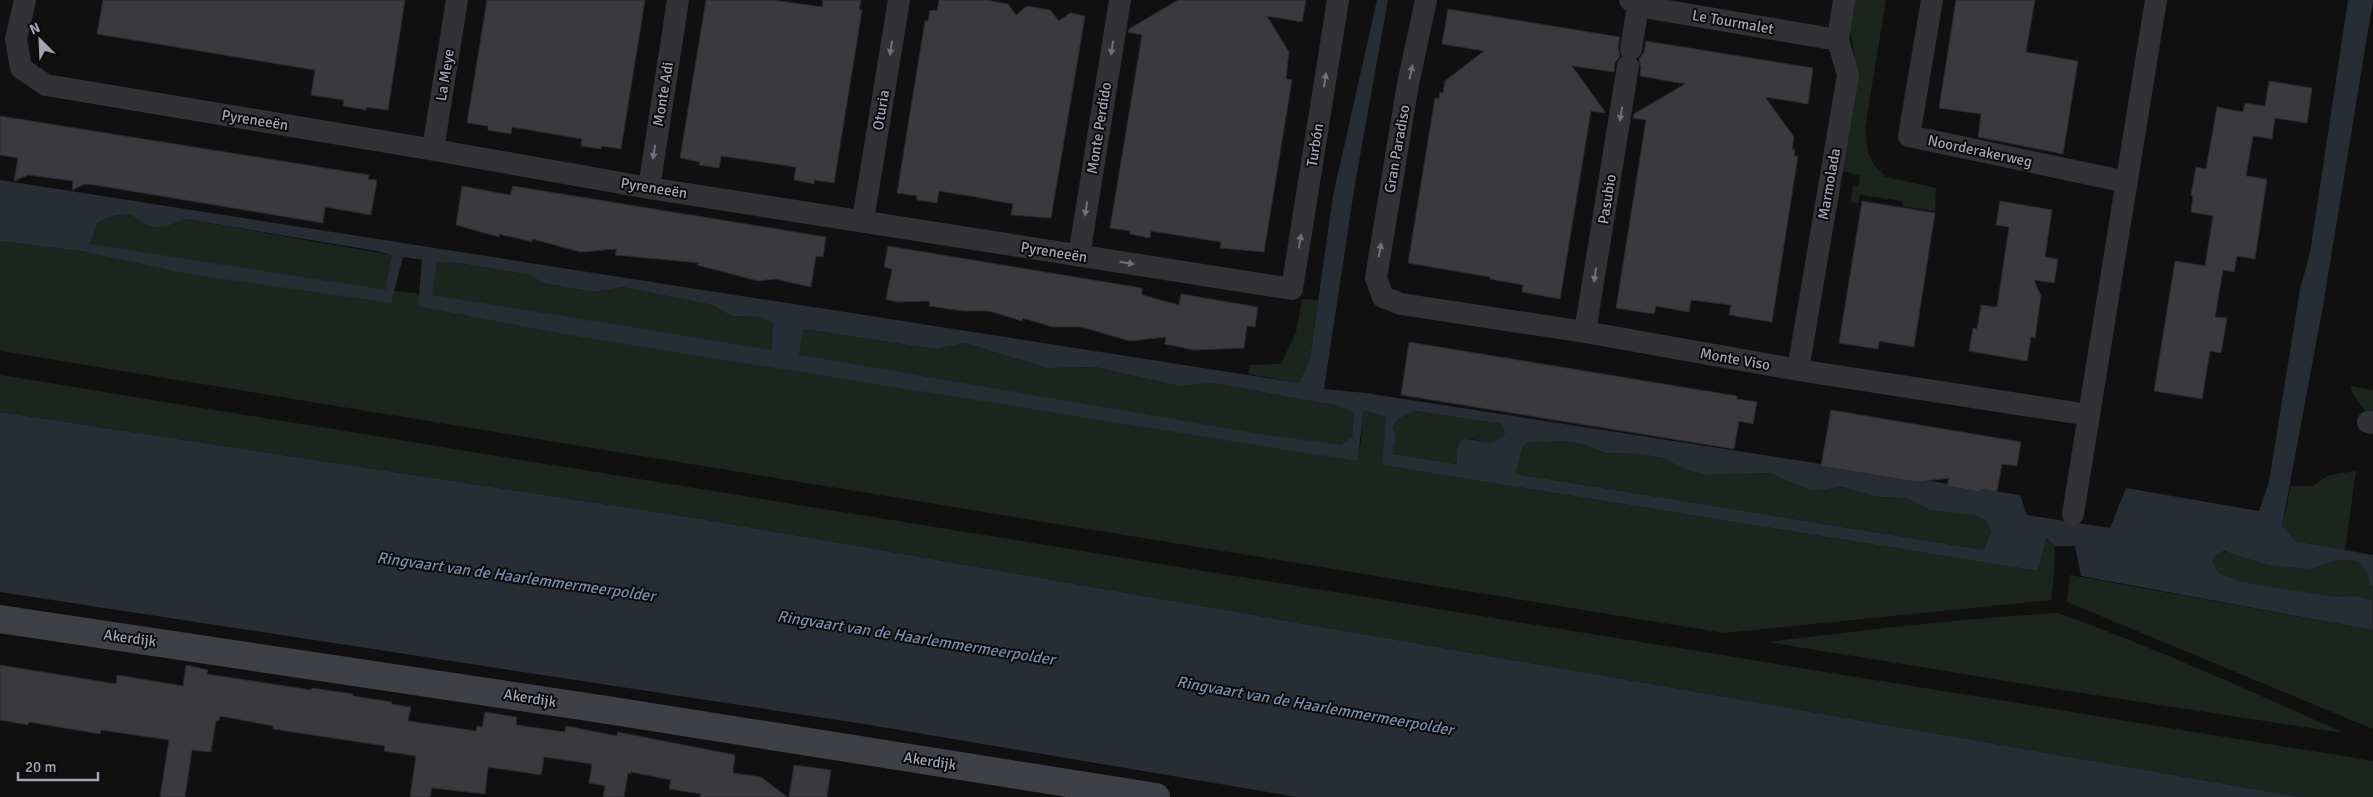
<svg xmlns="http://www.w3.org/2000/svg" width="2373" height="797" font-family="Signika,sans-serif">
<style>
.green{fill:#1c241e}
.water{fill:#272c35;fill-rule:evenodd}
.building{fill:#3a3a3e;stroke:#2a2a2d}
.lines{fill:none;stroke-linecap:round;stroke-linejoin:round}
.street{stroke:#313136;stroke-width:22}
.secondary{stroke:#3f4046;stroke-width:28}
.oneway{fill:#6f707a}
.labels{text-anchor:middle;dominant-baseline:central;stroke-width:4;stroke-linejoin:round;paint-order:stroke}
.street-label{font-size:15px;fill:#a1a4b2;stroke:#0b0b0c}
.water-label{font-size:16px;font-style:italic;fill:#778dae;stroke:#0b0b0c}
</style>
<rect width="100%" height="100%" fill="#101011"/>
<path class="green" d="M 1854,0 L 1886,0 L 1865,128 L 1868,152 L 1874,165 L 1886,177 L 1936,188 L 1935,211 L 1903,206 L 1902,201 L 1860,195 L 1858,203 L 1851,202 L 1853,186 L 1859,187 L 1860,176 L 1843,171 L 1855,57 L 1849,25 Z
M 127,214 C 135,216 138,221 145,224 C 162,231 170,225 185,219 L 392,255 L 385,290 L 431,295 L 437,263 L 452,262 L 530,275 L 543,283 L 594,292 L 623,287 L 713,305 L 731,316 L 761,317 L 773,323 L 799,354 L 804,329 L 935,349 L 965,343 L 1047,368 L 1095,367 L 1178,386 L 1213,383 L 1339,406 L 1354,412 L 1352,437 L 1342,445 L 1360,447 L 1364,411 L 1386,416 L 1382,465 L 2038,571 L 2045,538 L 2055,546 L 2054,574 L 2051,600 L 1724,633 L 0,351 L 0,241 L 87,252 L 98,222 L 113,216 Z
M 1302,299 L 1318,300 L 1310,358 L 1299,383 L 1248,374 L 1250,365 L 1281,364 L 1296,332 Z
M 0,375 L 2373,761 L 2373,797 L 2300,797 L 701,519 L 0,412 Z
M 2351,386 L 2373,390 L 2373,414 L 2367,413 L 2352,393 Z
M 1416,411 L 1502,424 L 1505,433 C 1494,448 1487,442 1471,439 L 1457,449 L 1458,464 L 1392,454 L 1396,438 L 1393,427 L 1398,419 Z
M 1564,441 L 1586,445 L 1605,453 L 1640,454 L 1663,458 L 1684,469 L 1704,475 L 1769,473 L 1812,491 L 1842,487 L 1878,497 L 1907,498 L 1930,510 L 1975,515 L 1986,521 L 1991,532 L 1984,550 L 1516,474 L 1522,448 L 1526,443 Z
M 2356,471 L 2345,550 L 2295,541 L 2282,527 L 2291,486 L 2313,486 L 2329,475 Z
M 2197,549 L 2331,563 L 2339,560 L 2358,561 L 2367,571 L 2373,573 L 2373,614 L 2191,580 Z
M 2070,575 L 2373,630 L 2373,729 L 2067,602 Z
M 2058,613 C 2156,648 2250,691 2344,733 L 2055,689 L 1767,642 C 1864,630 1961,618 2058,613 Z"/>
<path class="water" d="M 1377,0 L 1388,0 L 1355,184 L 1324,389 L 1366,393 L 2020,495 L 2027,515 L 2110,528 L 2126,488 L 2259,511 L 2269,482 L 2300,289 L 2310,253 L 2348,0 L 2373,0 L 2323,306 L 2282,526 L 2295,541 L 2373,555 L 2373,585 L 2370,587 L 2367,572 L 2358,561 L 2339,560 L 2309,569 L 2268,565 L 2224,551 L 2214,556 L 2212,562 L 2218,573 L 2240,582 L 2335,597 L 2356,596 L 2372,600 L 2373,630 L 2081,576 L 2075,546 L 2055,546 L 2046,538 L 2038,571 L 1382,465 L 1386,416 L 1364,411 L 1357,461 L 569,335 L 418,306 L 422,260 L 403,257 L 391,303 L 188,274 L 87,252 L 0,241 L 0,180 L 1299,383 L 1310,358 L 1333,196 ZM 127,214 C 135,216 138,221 145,224 C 162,231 170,225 185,219 L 377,251 L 392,255 L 385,290 L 90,244 L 98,222 L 113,216 ZM 452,262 L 530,275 L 543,283 L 594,292 L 623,287 L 713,305 L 731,316 L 761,317 L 773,323 L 772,350 L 432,295 L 437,263 ZM 804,329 L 935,349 L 965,343 L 1047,368 L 1095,367 L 1179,386 L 1213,383 L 1339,406 L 1354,413 L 1352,437 L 1341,445 L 1266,435 L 799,355 ZM 1416,411 L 1502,424 L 1505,433 C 1491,452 1481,437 1461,440 L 1457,449 L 1457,464 L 1392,454 L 1396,438 L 1393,427 L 1398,419 ZM 1564,441 L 1586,445 L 1605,453 L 1640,454 L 1663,458 L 1684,469 L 1705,475 L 1769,473 L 1812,491 L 1842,487 L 1878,497 L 1907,498 L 1930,510 L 1975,515 L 1986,521 L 1991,532 L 1984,550 L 1516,474 L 1522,448 L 1526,443 Z
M 0,412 L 701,519 L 2300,797 L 1297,797 L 870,725 L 0,592 Z"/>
<path class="building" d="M 103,0 L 405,0 L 388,110 L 366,107 L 366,110 L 343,106 L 344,100 L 311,95 L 315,70 L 97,34 Z
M 487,0 L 645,0 L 621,149 L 602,146 L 601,149 L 581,146 L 582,139 L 512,127 L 511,134 L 488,130 L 488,126 L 467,123 Z
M 706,0 L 773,0 L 822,7 L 823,0 L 861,0 L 859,10 L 862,10 L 834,183 L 814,180 L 814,184 L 794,180 L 796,167 L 721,156 L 719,168 L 699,165 L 700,162 L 680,158 Z
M 939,0 L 986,0 L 1008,4 L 1016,15 L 1027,6 L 1050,10 L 1059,21 L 1070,13 L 1085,16 L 1051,218 L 1011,215 L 1013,204 L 976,197 L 939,191 L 937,203 L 917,200 L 917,196 L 897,193 L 925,21 L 928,21 L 930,10 L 937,11 Z
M 1178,0 L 1306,0 L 1302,22 L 1267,16 L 1289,52 L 1286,79 L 1292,80 L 1264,252 L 1220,248 L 1221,242 L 1151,231 L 1150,238 L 1130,234 L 1130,231 L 1110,228 L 1142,35 L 1128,32 L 1129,29 Z
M 1956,0 L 2035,0 L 2026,52 L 2078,61 L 2063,154 L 1978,137 L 1981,114 L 1939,108 Z
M 1448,9 L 1620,37 L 1618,47 L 1620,56 L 1615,63 L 1614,72 L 1572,66 L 1606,113 L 1591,111 L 1560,299 L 1522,292 L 1523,285 L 1490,279 L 1490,277 L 1408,263 L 1435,98 L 1439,99 L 1440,92 L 1443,93 L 1445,81 L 1484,51 L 1442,44 Z
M 1646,41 L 1813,68 L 1808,104 L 1765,97 L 1794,137 L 1792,149 L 1795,150 L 1794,156 L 1798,156 L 1772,322 L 1729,315 L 1731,305 L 1691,300 L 1689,312 L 1656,306 L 1654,314 L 1616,308 L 1646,120 L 1633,118 L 1634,114 L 1685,84 L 1640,76 L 1641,68 L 1639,59 L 1644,52 Z
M 2269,81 L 2312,88 L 2307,123 L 2275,118 L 2272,139 L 2253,136 L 2246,176 L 2267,179 L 2255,259 L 2237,256 L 2234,272 L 2223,270 L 2215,317 L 2227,318 L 2221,353 L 2210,351 L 2202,399 L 2154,391 L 2175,261 L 2205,266 L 2213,216 L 2191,212 L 2193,196 L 2191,195 L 2196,167 L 2206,169 L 2217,107 L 2243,112 L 2245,103 L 2265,106 Z
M 0,116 L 369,175 L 368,179 L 377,180 L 371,215 L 325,207 L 323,223 L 95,185 L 85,184 L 72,190 L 73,181 L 28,175 L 14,181 L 18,158 L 0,155 Z
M 462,186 L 510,195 L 513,186 L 826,237 L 823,257 L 816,256 L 811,287 L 775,279 L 758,281 L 697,265 L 700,263 L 615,255 L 617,249 L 581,252 L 532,239 L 532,242 L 499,234 L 499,237 L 456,225 Z
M 1862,201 L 1935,213 L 1914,347 L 1879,341 L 1878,349 L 1839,343 Z
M 2000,201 L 2052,210 L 2045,257 L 2058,259 L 2054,283 L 2034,280 L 2041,296 L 2035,338 L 2031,337 L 2027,361 L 1969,351 L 1973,328 L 1977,329 L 1981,305 L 1997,307 L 2009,227 L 1996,225 Z
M 888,246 L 1142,288 L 1142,295 L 1179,305 L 1181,294 L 1258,307 L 1255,327 L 1247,326 L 1244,348 L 1194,350 L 1165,344 L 1166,337 L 1130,341 L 1082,327 L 1053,327 L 1023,318 L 1022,321 L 989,311 L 963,311 L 929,306 L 930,301 L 897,302 L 886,299 L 892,269 L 884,267 Z
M 1409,342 L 1737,396 L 1737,399 L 1757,402 L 1753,424 L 1739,421 L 1734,449 L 1401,395 Z
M 1831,410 L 2021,442 L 2017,466 L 2002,464 L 1997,492 L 1981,489 L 1980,492 L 1947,486 L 1949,478 L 1917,482 L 1821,466 Z
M 0,665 L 116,684 L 117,675 L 183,686 L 186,665 L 208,670 L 207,674 L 311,690 L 312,688 L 353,694 L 353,696 L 392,702 L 391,704 L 411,707 L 408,721 L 476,731 L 477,726 L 482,727 L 485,712 L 517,717 L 516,725 L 565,732 L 566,726 L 617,736 L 618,732 L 735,755 L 733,773 L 761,777 L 787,797 L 700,797 L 701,794 L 669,789 L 671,780 L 631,772 L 631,774 L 628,773 L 624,797 L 603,797 L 605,786 L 589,783 L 592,764 L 544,757 L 541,775 L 488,767 L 485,794 L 432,788 L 430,797 L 410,797 L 416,756 L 384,751 L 385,746 L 273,729 L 273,726 L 220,716 L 219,721 L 216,721 L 211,752 L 192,750 L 185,797 L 160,797 L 169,740 L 101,730 L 100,734 L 29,722 L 28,725 L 0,720 Z
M 794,765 L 831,770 L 827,797 L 789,797 Z"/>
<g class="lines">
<path class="street" d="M 25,0 L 16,39 L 21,68 L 46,85 L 423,148 L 649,188 L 1292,289 L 1338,0
M 1426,0 L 1408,84 L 1376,278 L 1383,297 L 1401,304 L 1585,332 L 1798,370 L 2089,415
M 1630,0 L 1638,6 L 1838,40
M 1932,0 L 1909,136 L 2127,182
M 1631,49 L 1638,6
M 433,149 L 457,0
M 649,188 L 678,0
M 863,220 L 899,0
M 1079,256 L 1120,0
M 1585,332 L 1628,66
M 1798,370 L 1848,75 L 1838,40 L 1844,0
M 2368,422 L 2373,423
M 2073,514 L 2156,0"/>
<path class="secondary" d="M 0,619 L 601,709 L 1156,797"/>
</g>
<defs><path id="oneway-solid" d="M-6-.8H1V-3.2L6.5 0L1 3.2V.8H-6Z" transform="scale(1.25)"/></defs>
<g class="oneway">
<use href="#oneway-solid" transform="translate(891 48) rotate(99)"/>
<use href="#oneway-solid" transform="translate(1112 48) rotate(99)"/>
<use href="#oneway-solid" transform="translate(1411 72) rotate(-78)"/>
<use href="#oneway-solid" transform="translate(1325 80) rotate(-81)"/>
<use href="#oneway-solid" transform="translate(1621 114) rotate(99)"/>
<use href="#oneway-solid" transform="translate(654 152) rotate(99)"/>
<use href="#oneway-solid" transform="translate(1086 209) rotate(99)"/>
<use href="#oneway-solid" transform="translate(1300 241) rotate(-81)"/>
<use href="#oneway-solid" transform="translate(1380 250) rotate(-80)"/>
<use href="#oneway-solid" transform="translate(1127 263) rotate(9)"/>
<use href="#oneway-solid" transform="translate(1595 275) rotate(99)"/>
</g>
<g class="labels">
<g class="street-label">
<text transform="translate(1733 22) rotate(10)">Le Tourmalet</text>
<text transform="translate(445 75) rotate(-81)">La Meye</text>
<text transform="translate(663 94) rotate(-81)">Monte Adi</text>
<text transform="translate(881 110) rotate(-81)">Oturia</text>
<text transform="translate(255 120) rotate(9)">Pyreneeën</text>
<text transform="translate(1099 128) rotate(-81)">Monte Perdido</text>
<text transform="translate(1315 145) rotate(-81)">Turbón</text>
<text transform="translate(1397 149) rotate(-80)">Gran Paradiso</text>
<text transform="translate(1980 151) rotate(12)">Noorderakerweg</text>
<text transform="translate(1829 184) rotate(-80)">Marmolada</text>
<text transform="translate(654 188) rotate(9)">Pyreneeën</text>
<text transform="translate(1607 199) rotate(-81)">Pasubio</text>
<text transform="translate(1054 252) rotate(9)">Pyreneeën</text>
<text transform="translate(1735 359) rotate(10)">Monte Viso</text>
<text transform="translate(130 638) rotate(8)">Akerdijk</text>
<text transform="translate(530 698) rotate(9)">Akerdijk</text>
<text transform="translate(930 761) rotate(9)">Akerdijk</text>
</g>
<g class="water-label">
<text transform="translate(516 577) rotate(8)">Ringvaart van de Haarlemmermeerpolder</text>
<text transform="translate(916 638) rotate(9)">Ringvaart van de Haarlemmermeerpolder</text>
<text transform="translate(1315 706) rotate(10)">Ringvaart van de Haarlemmermeerpolder</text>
</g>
</g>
<g transform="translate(40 40) rotate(336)" stroke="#0b0b0c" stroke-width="4" paint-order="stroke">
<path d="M0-4L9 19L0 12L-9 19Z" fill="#a1a4b2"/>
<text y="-8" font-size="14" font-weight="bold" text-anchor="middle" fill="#a1a4b2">N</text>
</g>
<path d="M18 772v8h80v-8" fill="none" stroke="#a1a4b2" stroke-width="2.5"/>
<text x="25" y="772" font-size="15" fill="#a1a4b2" stroke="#0b0b0c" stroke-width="4" paint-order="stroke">20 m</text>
</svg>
